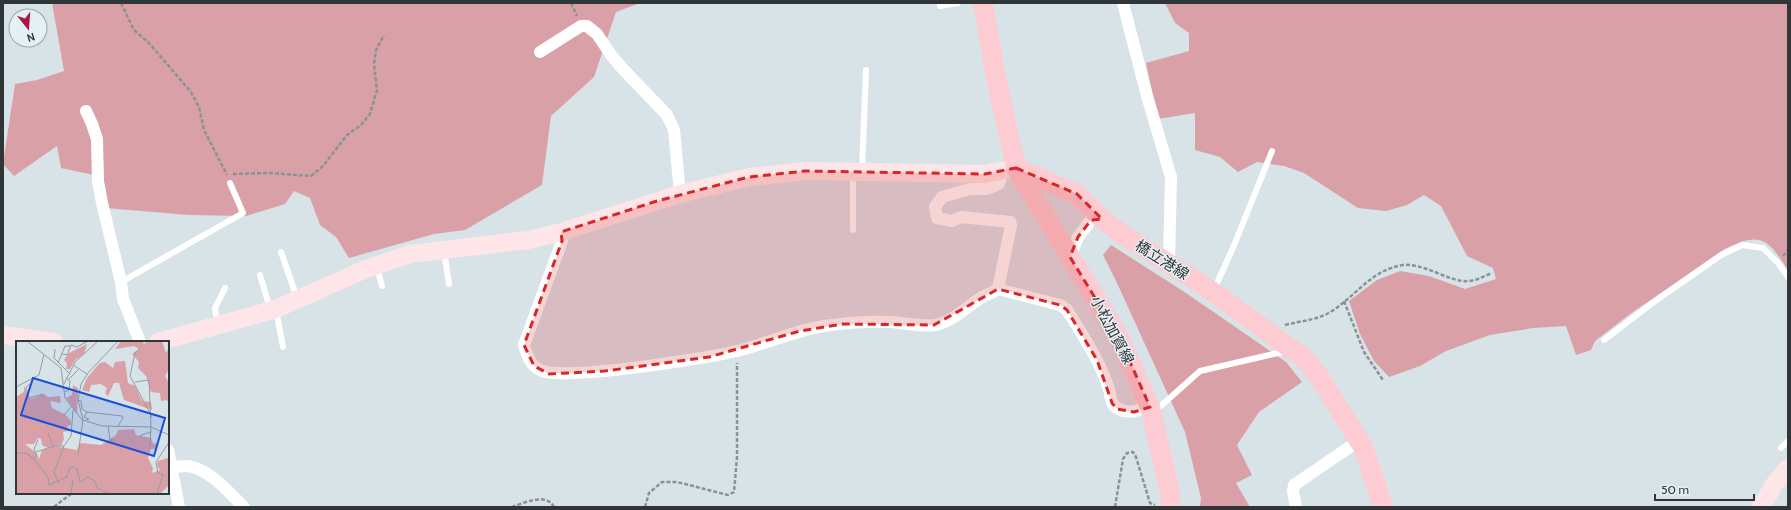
<svg xmlns="http://www.w3.org/2000/svg" width="1791" height="510" font-family="Cabin,'Noto Sans JP',sans-serif">
<style>
.forest{fill:#d9a0a7}
.lines{fill:none;stroke-linecap:round;stroke-linejoin:round}
.path{stroke:#8a9295;stroke-width:2.5;stroke-dasharray:4 2;stroke-linecap:butt}
.lane{stroke:#fff;stroke-width:6}
.street{stroke:#fff;stroke-width:12}
.secondary{stroke:#fee6e8;stroke-width:18}
.primary{stroke:#fcccd2;stroke-width:20}
.marked{fill:#d62828;fill-opacity:0.2;stroke:#d62828;stroke-width:3;stroke-dasharray:8 5;stroke-linejoin:round}
.labels{text-anchor:middle;dominant-baseline:central;stroke-width:3;stroke-linejoin:round;paint-order:stroke}
.street-label{font-size:15px;fill:#303537;stroke:#e5f0f5}
.inset-road{fill:none;stroke:#959da1;stroke-width:1}
.view{fill:#1d4ed8;fill-opacity:0.15;stroke:#1d4ed8;stroke-width:2}
.inset-edge{fill:none;stroke:#303537;stroke-width:2}
</style>
<rect width="100%" height="100%" fill="#d8e3e8"/>
<path class="forest" d="M 52,3 L 640,3 L 616,12 L 594,77 L 551,116 L 542,185 L 465,230 L 434,234 L 349,258 L 336,237 L 320,225 L 310,198 L 294,191 L 285,204 L 246,216 L 188,215 L 106,208 L 103,177 L 61,168 L 57,146 L 14,176 L 3,164 L 15,84 L 37,80 L 64,71 Z
M 1165,3 L 1788,3 L 1788,270 C 1768,239 1761,231 1725,249 L 1630,314 L 1595,341 L 1591,350 L 1576,355 L 1566,326 L 1533,328 L 1490,335 L 1446,351 L 1420,366 L 1389,377 L 1374,361 L 1360,334 L 1349,301 L 1377,280 L 1400,271 L 1429,276 L 1465,289 L 1496,279 L 1493,268 L 1467,256 L 1441,206 L 1424,195 L 1407,205 L 1386,211 L 1358,208 L 1304,173 L 1284,166 L 1257,162 L 1238,172 L 1220,157 L 1195,150 L 1195,113 L 1158,119 L 1146,63 L 1189,51 L 1189,33 L 1175,23 Z
M 1111,245 L 1186,293 L 1286,362 L 1302,382 L 1259,412 L 1237,445 L 1252,475 L 1236,483 L 1250,507 L 1200,507 L 1201,498 L 1185,432 L 1117,283 L 1103,255 Z"/>
<g class="lines">
<path class="path" d="M 121,3 L 134,30 L 149,43 L 191,92 L 199,107 L 204,130 L 227,175
M 571,3 L 577,16
M 233,174 L 269,173 L 311,176 L 323,166 L 347,135 L 361,125 L 370,114 L 377,90 L 374,64 L 376,50 L 384,35
M 1783,256 L 1788,250
M 1344,301 L 1364,352 L 1383,380
M 1285,325 C 1303,320 1316,321 1332,311 C 1357,295 1371,270 1403,265 C 1425,263 1451,283 1468,281 C 1476,281 1484,276 1492,273
M 54,507 L 72,493
M 512,507 C 524,503 546,492 554,507
M 645,507 L 649,493 L 662,482 L 677,482 L 728,495 L 734,492 L 737,457 L 737,363
M 1115,507 L 1123,459 L 1127,453 L 1133,452 L 1136,457 L 1150,503 L 1155,505"/>
<path class="lane" d="M 940,6 L 958,3
M 862,170 L 866,70
M 853,230 L 853,173
M 444,251 L 449,284
M 281,252 L 297,298
M 377,267 L 382,286
M 260,275 L 270,309
M 121,282 L 243,213 L 230,183
M 1214,290 L 1235,243 L 1272,151
M 276,310 L 283,347
M 217,324 L 215,308 L 225,288
M 1604,340 L 1651,304 L 1721,255 L 1742,245 L 1763,248 L 1778,263 L 1788,277
M 1154,412 L 1200,371 L 1287,351
M 1781,448 L 1788,441"/>
<path class="street" d="M 1123,3 L 1147,96 L 1171,177 L 1169,263
M 540,52 L 581,26 L 587,26 L 597,34 L 611,55 L 622,68 L 667,115 L 674,130 L 680,194
M 86,111 L 92,124 L 97,139 L 98,181 L 102,203 L 121,282 L 123,299 L 140,342
M 561,232 L 562,241 L 524,345 C 527,355 530,365 540,370 C 560,382 708,358 737,351 C 766,344 793,331 824,326 C 845,323 868,321 890,322 C 904,323 921,327 935,325 C 951,322 966,308 979,299 C 985,295 992,293 998,289 L 1060,305 L 1067,310 C 1082,334 1098,358 1108,386 C 1111,393 1109,403 1117,408 C 1127,415 1140,410 1150,407
M 1070,257 L 1078,237 L 1091,220 L 1102,219
M 998,289 L 1011,225 L 1010,222 L 961,217 L 952,221 L 937,218 L 935,207 L 942,197 L 970,189 L 987,189 L 999,184 L 1003,171
M 168,450 L 179,507
M 172,467 C 177,467 183,466 188,466 C 211,470 227,491 244,507
M 1296,507 L 1293,491 L 1294,485 L 1360,440"/>
<path class="secondary" d="M 3,335 L 54,342
M 158,342 L 276,309 L 366,269 L 410,254 L 528,240 L 561,232 L 680,194 L 749,177 L 805,171 L 985,174 L 1016,168
M 1761,507 L 1775,483 L 1788,468"/>
<path class="primary" d="M 983,3 L 995,73 L 1016,168 L 1119,337 L 1150,407 L 1169,488 L 1171,507
M 1016,168 L 1077,194 L 1102,219 L 1120,233 L 1213,292 L 1305,359 L 1320,378 L 1363,447 L 1383,507"/>
</g>
<path class="marked" d="M 1016,168 L 1077,194 L 1102,219 L 1091,220 L 1078,237 L 1070,257 L 1119,337 L 1150,407 L 1134,412 L 1117,409 L 1112,403 L 1097,360 L 1067,310 L 1060,305 L 998,289 L 934,325 L 843,324 L 800,331 L 709,357 L 605,371 L 549,374 L 534,366 L 524,345 L 562,241 L 561,232 L 657,201 L 749,177 L 805,171 L 985,174 Z"/>
<g class="labels">
<g class="street-label">
<text transform="translate(1162 260) rotate(32)">橋立港線</text>
<text transform="translate(1112 330) rotate(62)">小松加賀線</text>
</g>
</g>
<g transform="translate(16 341)">
<rect width="153" height="153" fill="#d8e3e8"/>
<path d="M 105,0 L 126,0 L 128,3 L 132,0 L 146,0 L 150,12 L 153,6 L 153,28 L 149,35 L 153,42 L 153,63 L 151,59 L 145,60 L 144,52 L 135,51 L 130,35 L 122,27 L 123,21 L 116,13 L 123,8 L 118,5 L 99,8 ZM 71,3 L 68,13 L 59,19 L 54,28 L 50,28 L 51,22 L 48,19 L 53,12 ZM 109,20 L 112,42 L 119,45 L 126,60 L 135,61 L 136,69 L 108,59 L 103,42 L 98,42 L 92,55 L 89,52 L 91,47 L 85,43 L 75,44 L 73,51 L 66,49 L 71,37 L 84,22 L 89,21 L 97,27 L 99,21 ZM 57,44 L 62,47 L 61,72 L 50,57 L 56,54 ZM 8,45 L 14,58 L 28,53 L 32,56 L 44,55 L 45,62 L 34,60 L 36,67 L 50,74 L 55,80 L 55,84 L 51,85 L 52,90 L 47,91 L 48,98 L 45,105 L 37,105 L 32,107 L 26,104 L 25,98 L 22,97 L 18,103 L 9,103 L 20,112 L 23,118 L 26,109 L 38,105 L 61,109 L 64,102 L 85,104 L 100,94 L 102,89 L 118,88 L 120,94 L 135,97 L 137,103 L 141,102 L 139,108 L 135,108 L 132,117 L 137,127 L 136,132 L 144,129 L 141,124 L 142,120 L 152,117 L 153,113 L 153,144 L 144,153 L 0,153 L 0,56 L 8,51 Z" fill="#d9a0a7"/>
<path class="inset-road" d="M 11,0 L 45,27 L 49,57 L 66,79M 39,8 L 38,17 L 53,32M 123,8 L 119,12 L 114,35 L 136,76M 46,13 L 51,14 L 55,4 L 61,6 L 72,0M 42,22 L 49,5 L 54,5M 57,24 L 71,33M 53,38 L 62,29M 119,41 L 133,39 L 135,86M 14,43 L 10,46 L 13,57 L 27,53M 48,43 L 59,21 L 82,0M 0,46 L 23,34 L 28,13M 48,51 L 53,49 L 54,40 L 50,37M 62,59 L 65,60 L 66,68 L 71,71 L 106,75 L 107,77 L 102,85M 47,75 L 55,66M 67,79 L 86,85 L 135,86 L 153,94M 70,79 L 73,78 L 68,76 L 71,71M 92,85 L 94,99 L 99,99M 32,92 L 37,105 L 48,105M 125,96 L 125,94 L 135,91M 134,105 L 135,86M 20,111 L 38,105M 0,112 L 9,112 L 16,116 L 32,136 L 33,144 L 51,136 L 53,128 L 57,126 L 61,128 L 64,141 L 72,136 L 79,140 L 81,147 L 93,153M 62,113 L 67,79 L 62,59 L 65,43 L 72,32 L 102,0M 17,117 L 21,115 L 18,108 L 22,99M 43,142 L 38,131 L 48,105 L 55,95 L 57,69M 55,153 L 57,139M 141,153 L 147,134 L 142,132 L 140,121 L 153,101"/>
<path class="view" d="M 17,37 L 149,77 L 138,115 L 5,74 Z"/>
<rect width="153" height="153" class="inset-edge"/>
</g>
<rect width="1791" height="510" fill="none" stroke="#303537" stroke-width="8"/>
<g transform="translate(28 28) rotate(163)"><circle r="19" fill="#e5f0f5" stroke="#9da5a9"/>
<path d="M0-3L7 15L0 10L-7 15Z" fill="#ab1645"/>
<text y="-6" font-size="11" font-weight="bold" text-anchor="middle" fill="#303537">N</text>
</g>
<path d="M1655 494v6h99v-6" fill="none" stroke="#303537" stroke-width="2"/>
<text x="1661" y="494" font-size="12" fill="#303537" stroke="#e5f0f5" stroke-width="3" paint-order="stroke">50 m</text>
</svg>
